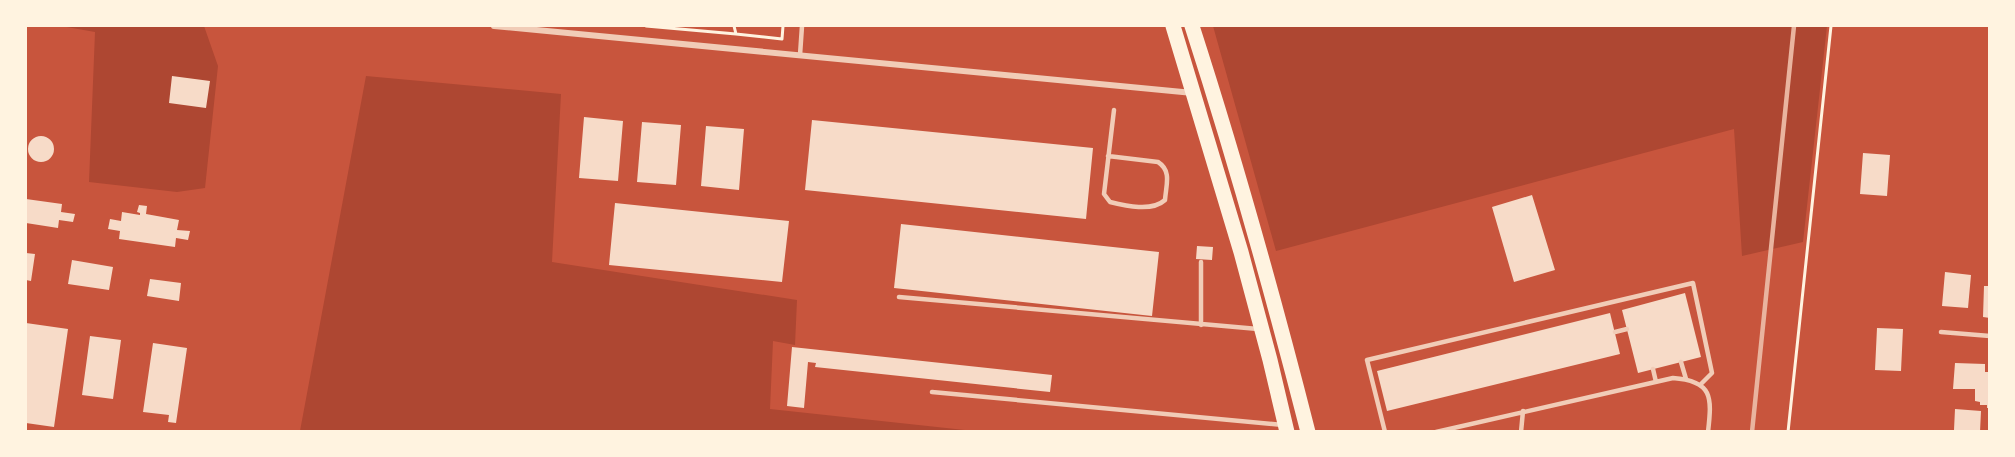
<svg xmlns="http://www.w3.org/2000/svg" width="2015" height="457" font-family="Helvetica,sans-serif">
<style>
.green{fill:#ae4732}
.building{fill:#f7dbc8}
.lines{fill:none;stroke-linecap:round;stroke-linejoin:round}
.path{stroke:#fff3e0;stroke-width:3}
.service{stroke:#f1ccb7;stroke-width:4.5}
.minor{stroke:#f1ccb7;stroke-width:6}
.primary{stroke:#fff3e0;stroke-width:15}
.rail{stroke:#e9b49f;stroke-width:4.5}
</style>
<rect width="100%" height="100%" fill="#c8553d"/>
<path class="green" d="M 61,26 L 204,26 L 218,66 L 205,188 L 177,192 L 89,182 L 95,32 Z
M 1213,26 L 1827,26 L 1803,242 L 1742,256 L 1734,129 L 1276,251 Z
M 366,76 L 561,94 L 552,262 L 797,300 L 795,345 L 773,341 L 770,409 L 974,431 L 300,431 Z"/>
<path class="building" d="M 172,76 L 210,81 L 206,108 L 169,103 Z
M 584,117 L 623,121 L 618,181 L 579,178 Z
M 812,120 L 1093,148 L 1086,219 L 805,190 Z
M 642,122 L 681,125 L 676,185 L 637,182 Z
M 706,126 L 744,129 L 739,190 L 701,186 Z
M28 149a13 13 0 1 1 26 0a13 13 0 1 1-26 0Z
M 1863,153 L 1890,155 L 1887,196 L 1860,194 Z
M 1532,195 L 1555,270 L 1514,282 L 1492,207 Z
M 26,199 L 62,204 L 61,212 L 75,214 L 73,222 L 59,220 L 58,228 L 26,223 Z
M 615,203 L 789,221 L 782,282 L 609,265 Z
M 139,205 L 147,206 L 146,214 L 179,220 L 177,230 L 190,231 L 188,240 L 176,238 L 175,247 L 119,239 L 120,231 L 108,229 L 110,219 L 121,221 L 122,212 L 140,215 L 140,213 L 137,212 Z
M 901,224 L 1159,252 L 1152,316 L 894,288 Z
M 1197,246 L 1213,247 L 1212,260 L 1196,259 Z
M 26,253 L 35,254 L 31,281 L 26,280 Z
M 72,260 L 113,267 L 109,290 L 68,284 Z
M 1945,272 L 1971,275 L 1968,308 L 1942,306 Z
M 150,279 L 181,283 L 179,301 L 147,296 Z
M 1984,286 L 1990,286 L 1990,318 L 1983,317 Z
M 1685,293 L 1701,357 L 1638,373 L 1622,310 Z
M 1610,313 L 1620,354 L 1387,411 L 1377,371 Z
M 26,323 L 68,329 L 54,427 L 26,423 Z
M 1877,328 L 1903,329 L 1901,371 L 1875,370 Z
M 90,336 L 121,340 L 113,399 L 82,395 Z
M 153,343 L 187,348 L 176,423 L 168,422 L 169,415 L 143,412 Z
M 792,347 L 1052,375 L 1050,392 L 815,367 L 816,363 L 808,362 L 804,408 L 787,406 Z
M 1955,363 L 1985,364 L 1985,372 L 1990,372 L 1990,408 L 1987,408 L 1987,405 L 1980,405 L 1980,402 L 1975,401 L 1975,389 L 1953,389 Z
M 1955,409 L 1981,411 L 1980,432 L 1954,430 Z"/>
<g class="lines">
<path class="path" d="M 646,26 L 736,34
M 734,26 L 736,34 L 782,39 L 783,26
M 1788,432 L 1831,26"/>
<path class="service" d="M 800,55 L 802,26
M 1108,156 L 1158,162 C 1172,171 1166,185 1165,200 C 1152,212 1126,206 1110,202 L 1104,194 L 1114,110
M 1201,262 L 1201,325
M 899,297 L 1258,329
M 1615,332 L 1627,329
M 1941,332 L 1990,336
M 1681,362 L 1686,379
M 1653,369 L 1656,382
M 932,392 L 1283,425
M 1385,432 L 1367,360 L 1693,283 L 1712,373 L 1701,384
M 1436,432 L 1673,378 C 1713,381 1712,397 1708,432
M 1521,432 L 1523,411"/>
<path class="minor" d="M 494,26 L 1193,93"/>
<path class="primary" d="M 1173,26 L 1241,252 L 1270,360 L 1287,432
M 1192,26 C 1235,159 1273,295 1308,432"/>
<path class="rail" d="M 1752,432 L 1794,26"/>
</g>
<rect width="2015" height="457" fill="none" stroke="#fff3e0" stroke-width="54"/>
</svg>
